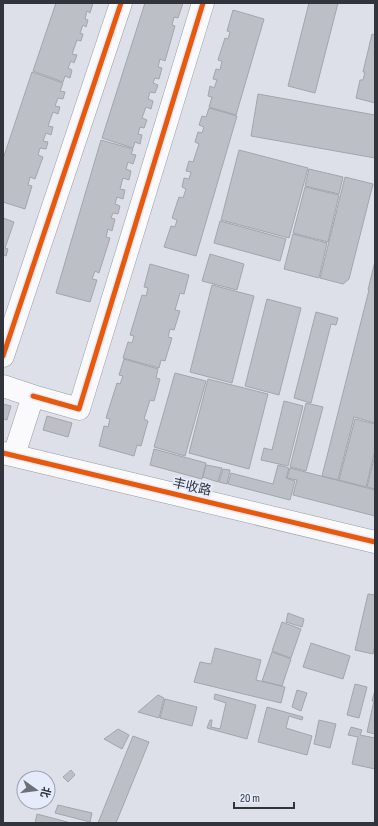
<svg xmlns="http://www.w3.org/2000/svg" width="378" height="826" font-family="'Sofia Sans Condensed','Noto Sans SC',sans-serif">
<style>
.building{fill:#bdbfc6;stroke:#a2a5ab}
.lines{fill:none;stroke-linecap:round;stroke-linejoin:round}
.minor-casing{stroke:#989ba2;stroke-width:23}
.minor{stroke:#fafafc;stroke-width:22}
.cycleway-casing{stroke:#e5ebfb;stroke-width:8}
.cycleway{stroke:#e8590c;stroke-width:5}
.labels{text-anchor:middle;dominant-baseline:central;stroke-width:4;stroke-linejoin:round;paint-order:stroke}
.street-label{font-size:13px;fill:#32343b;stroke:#e5ebfb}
</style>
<rect width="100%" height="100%" fill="#dde0e9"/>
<path class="building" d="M 56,3 L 93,3 L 90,13 L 87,11 L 85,19 L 88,20 L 86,27 L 83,25 L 80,33 L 83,34 L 81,41 L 77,40 L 72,54 L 77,55 L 74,63 L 71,61 L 68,68 L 72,70 L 70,78 L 65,76 L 63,82 L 33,71 Z
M 145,3 L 183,3 L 178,18 L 174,17 L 172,25 L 175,26 L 165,61 L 160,59 L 158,67 L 162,68 L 159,79 L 155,78 L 153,83 L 158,85 L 155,93 L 150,92 L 148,99 L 153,101 L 151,109 L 146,107 L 142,118 L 147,120 L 144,128 L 140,127 L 138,134 L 142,135 L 140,144 L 135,142 L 133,148 L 102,138 Z
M 309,3 L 338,3 L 315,93 L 288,86 Z
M 233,10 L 264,19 L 236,115 L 209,107 L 212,97 L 208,96 L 210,86 L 214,88 L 217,80 L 213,79 L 216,69 L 220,70 L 222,61 L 218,60 L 225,38 L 228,39 L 230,32 L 227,31 Z
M 372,34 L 375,35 L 375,103 L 356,98 L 360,80 L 363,80 L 365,72 L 363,72 Z
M 32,72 L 63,83 L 60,91 L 65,92 L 63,99 L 58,98 L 55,106 L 60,107 L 58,114 L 53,112 L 48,126 L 53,127 L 51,135 L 46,133 L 43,141 L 48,142 L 46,149 L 40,148 L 38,155 L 43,157 L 35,179 L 30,177 L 28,185 L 32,186 L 25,209 L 3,202 L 3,159 Z
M 258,94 L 375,115 L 375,158 L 251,136 Z
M 209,108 L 237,116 L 196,256 L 164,247 L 171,226 L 175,227 L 177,220 L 172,218 L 179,197 L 183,198 L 186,189 L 182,187 L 184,178 L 189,179 L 191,172 L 186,171 L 189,161 L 193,162 L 199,144 L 195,142 L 198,132 L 202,133 L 204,127 L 199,125 L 202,116 L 206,117 Z
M 101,140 L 133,149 L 131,154 L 136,155 L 133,164 L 128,162 L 126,169 L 131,171 L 129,180 L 123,178 L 120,189 L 125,190 L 123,199 L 117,197 L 115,204 L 120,206 L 118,214 L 113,213 L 111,218 L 115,219 L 112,231 L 108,229 L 106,237 L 110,238 L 99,273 L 95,271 L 92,279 L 97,280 L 90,302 L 56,293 Z
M 239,150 L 308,168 L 289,238 L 221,220 Z
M 309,169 L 343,177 L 339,194 L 305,186 Z
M 345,177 L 373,184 L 349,279 L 343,284 L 320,278 Z
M 305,187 L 339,195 L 328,242 L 293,233 Z
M 3,218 L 14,222 L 5,248 L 8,249 L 6,256 L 3,255 Z
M 220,221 L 286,239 L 280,261 L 214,243 Z
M 293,234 L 327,243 L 319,278 L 284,269 Z
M 210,254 L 244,264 L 237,290 L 202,281 Z
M 375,261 L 375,423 L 354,417 L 338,480 L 322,476 L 369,290 L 368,290 Z
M 150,264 L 189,275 L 184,294 L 180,293 L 175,310 L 180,311 L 174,330 L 170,329 L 168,337 L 172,338 L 165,361 L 161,360 L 159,368 L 123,358 L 128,342 L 132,343 L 134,336 L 130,335 L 142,295 L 146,296 L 148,288 L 144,287 Z
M 212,285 L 254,296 L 232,383 L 190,372 Z
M 267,299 L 301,308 L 279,395 L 245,386 Z
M 316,312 L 338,318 L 336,325 L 331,324 L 311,403 L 294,398 Z
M 124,359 L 158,369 L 156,378 L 160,379 L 154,401 L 150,400 L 144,419 L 148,421 L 141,446 L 137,445 L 134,456 L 99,446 L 104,426 L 108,427 L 110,419 L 106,418 L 117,383 L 120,384 L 123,376 L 119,375 Z
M 175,373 L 206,381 L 185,456 L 154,447 Z
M 208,379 L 268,394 L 249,469 L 189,453 Z
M 284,401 L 303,406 L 288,466 L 261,460 L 264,448 L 272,450 Z
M 306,403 L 323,407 L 306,471 L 290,467 Z
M 3,404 L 11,406 L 7,420 L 3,419 Z
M 47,416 L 72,423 L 68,437 L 43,430 Z
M 355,419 L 375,424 L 375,450 L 366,487 L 339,480 Z
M 154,449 L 206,463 L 202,479 L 150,465 Z
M 375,455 L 375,489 L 367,487 Z
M 206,465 L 222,468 L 218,482 L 203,477 Z
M 278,465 L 289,468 L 286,478 L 295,481 L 290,500 L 228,484 L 231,473 L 273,484 Z
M 290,468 L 375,490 L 375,516 L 293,495 L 297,480 L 287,478 Z
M 223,469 L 230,470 L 227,484 L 219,482 Z
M 368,594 L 375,595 L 375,644 L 373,654 L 355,650 Z
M 288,613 L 304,619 L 302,627 L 286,622 Z
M 282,622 L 301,629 L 291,658 L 272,651 Z
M 311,643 L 350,656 L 343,679 L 303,667 Z
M 215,648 L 261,660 L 256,680 L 285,687 L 281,703 L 194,682 L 200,662 L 211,664 Z
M 272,652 L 291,659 L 282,686 L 262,681 Z
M 355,684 L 367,687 L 359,718 L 347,715 Z
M 297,690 L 307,693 L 301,711 L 292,707 Z
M 375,690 L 375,734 L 367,732 L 374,701 L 372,701 Z
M 215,694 L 256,705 L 247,739 L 207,728 L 210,720 L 212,720 L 211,727 L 220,729 L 226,703 L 214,699 Z
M 158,695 L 164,698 L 159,718 L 138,712 Z
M 165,699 L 197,707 L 192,726 L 160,718 Z
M 267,707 L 303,717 L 302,720 L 289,716 L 286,728 L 312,736 L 307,755 L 258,742 Z
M 319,720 L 336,724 L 330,748 L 314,744 Z
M 351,727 L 362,730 L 360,735 L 375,738 L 375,769 L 352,764 L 358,737 L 348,735 Z
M 118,729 L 129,735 L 122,749 L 104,739 Z
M 133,736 L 149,742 L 116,823 L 98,823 Z
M 71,770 L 75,775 L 68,782 L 63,777 Z
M 58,805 L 92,813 L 90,822 L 55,813 Z
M 37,814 L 71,823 L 35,823 Z"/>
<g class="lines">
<defs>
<path id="minor" d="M 3,356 L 121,3
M 3,386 L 33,396 L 14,455
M 33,396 L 79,409 L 203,3
M 3,453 L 375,542"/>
</defs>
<use href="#minor" class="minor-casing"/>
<use href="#minor" class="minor"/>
<defs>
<path id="cycleway" d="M 3,356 L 121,3
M 33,396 L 79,409 L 203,3
M 3,453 L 375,542"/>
</defs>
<use href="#cycleway" class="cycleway-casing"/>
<use href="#cycleway" class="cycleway"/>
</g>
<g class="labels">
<g class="street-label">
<text transform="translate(192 487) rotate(13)">丰收路</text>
</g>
</g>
<rect width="378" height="826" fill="none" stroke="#32343b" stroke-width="8"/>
<g transform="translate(36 790) rotate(104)"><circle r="19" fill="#e5ebfb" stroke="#9da2ae"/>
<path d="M0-3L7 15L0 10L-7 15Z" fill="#6e7078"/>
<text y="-6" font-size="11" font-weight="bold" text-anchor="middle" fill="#32343b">北</text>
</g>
<path d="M234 802v6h60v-6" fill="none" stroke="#32343b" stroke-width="2"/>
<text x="240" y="802" font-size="12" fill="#32343b" stroke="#e5ebfb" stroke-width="3" paint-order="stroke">20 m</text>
</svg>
